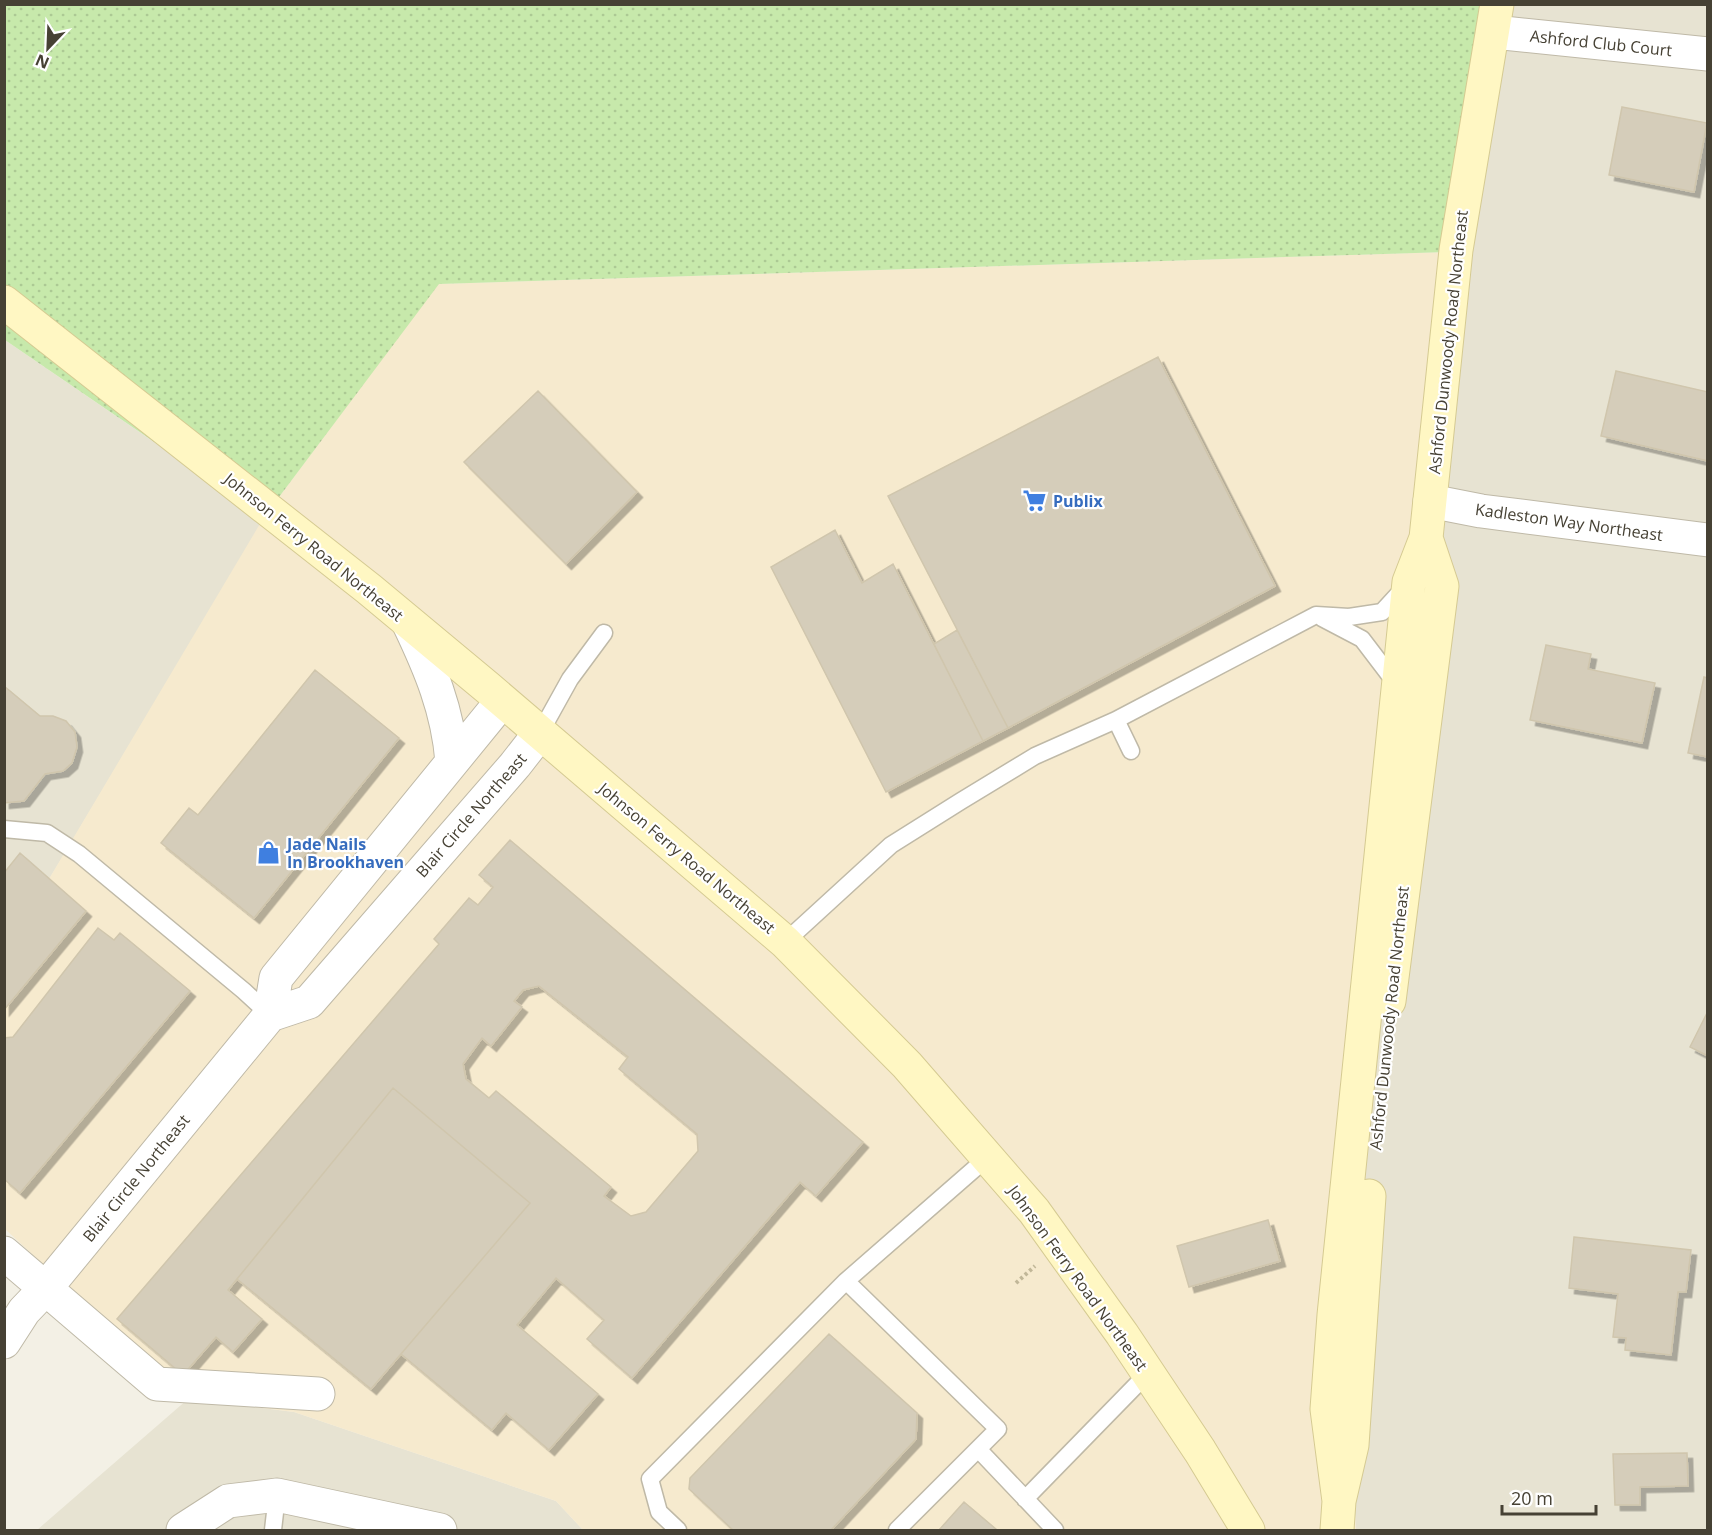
<svg xmlns="http://www.w3.org/2000/svg" width="1712" height="1535" font-family="'Open Sans',sans-serif">
<style>
.residential{fill:#e7e3d2}
.commercial{fill:#f6eace}
.grass{fill:url(#grass-dots)}
.building{fill:#d5cdba;stroke:#d0c6ad;stroke-width:1.5;fill-rule:evenodd;filter:url(#shadow)}
.lines{fill:none;stroke-linecap:round;stroke-linejoin:round}
.service-casing{stroke:#bfb9a7;stroke-width:19}
.minor-casing{stroke:#bfb9a7;stroke-width:35}
.secondary-casing{stroke:#d5ca92;stroke-width:35}
.path{stroke:#c1b798;stroke-width:4;stroke-dasharray:3 3;stroke-linecap:butt}
.service{stroke:#fff;stroke-width:16}
.minor{stroke:#fff;stroke-width:33}
.secondary{stroke:#fff7c3;stroke-width:33}
.labels{text-anchor:middle;dominant-baseline:central;stroke-width:4.5;stroke-linejoin:round;paint-order:stroke}
.street-label{font-size:16px;fill:#464134;stroke:#fff}
.shop-label{font-size:16px;font-weight:bold;fill:#366cbe;stroke:#fff;text-anchor:start}
</style>
<defs>
<pattern id="grass-dots" width="8" height="8" patternUnits="userSpaceOnUse" patternTransform="scale(1.5)"><rect width="8" height="8" fill="#c7e9ab"/><path d="M2 2h.1M6 6h.1" fill="none" stroke="#acc994" stroke-width="1.8" stroke-linecap="round"/></pattern>
<filter id="shadow"><feDropShadow dx="5.5" dy="5.5" stdDeviation="0" flood-color="#0004"/></filter>
</defs>
<rect width="100%" height="100%" fill="#f3f0e5"/>
<path class="residential" d="M 1488,5 L 1707,5 L 1707,1530 L 1356,1530 L 1342,1306 Z
M 5,340 L 265,518 L 5,953 Z
M 188,1399 L 294,1412 L 556,1501 L 583,1530 L 37,1530 Z"/>
<path class="commercial" d="M 1447,252 L 1342,1306 L 1356,1530 L 583,1530 L 556,1501 L 294,1412 L 188,1399 L 5,1229 L 5,953 L 264,517 L 438,284 Z"/>
<path class="grass" d="M 4,5 L 1488,5 L 1447,252 L 439,284 L 264,517 L 5,340 Z"/>
<path class="building" d="M 1622,107 L 1707,123 L 1694,192 L 1609,175 Z
M 1158,357 L 1275,586 L 1008,728 L 888,496 Z
M 1616,371 L 1708,392 L 1708,461 L 1601,436 Z
M 538,391 L 637,492 L 566,564 L 464,462 Z
M 835,530 L 862,583 L 893,564 L 983,741 L 886,792 L 771,567 Z
M 957,630 L 1008,728 L 983,741 L 934,644 Z
M 1546,645 L 1591,654 L 1588,669 L 1655,683 L 1642,743 L 1530,720 Z
M 315,670 L 399,738 L 254,918 L 161,843 L 189,808 L 198,815 Z
M 1704,677 L 1708,678 L 1708,757 L 1688,753 Z
M 4,686 L 40,716 L 53,716 L 66,721 L 75,732 L 77,747 L 72,763 L 63,771 L 45,774 L 24,801 L 4,803 Z
M 510,840 L 863,1142 L 816,1196 L 800,1182 L 632,1378 L 587,1339 L 604,1320 L 556,1278 L 517,1325 L 598,1394 L 549,1450 L 506,1413 L 492,1430 L 401,1354 L 530,1203 L 393,1088 L 228,1290 L 262,1319 L 233,1352 L 216,1337 L 183,1375 L 117,1319 L 439,944 L 434,939 L 469,898 L 478,905 L 493,887 L 479,875 ZM 539,986 L 628,1057 L 619,1069 L 697,1134 L 698,1151 L 646,1212 L 631,1216 L 604,1196 L 611,1187 L 496,1091 L 489,1098 L 466,1079 L 463,1064 L 482,1038 L 491,1046 L 522,1007 L 514,1001 L 523,990 Z
M 20,853 L 86,911 L 4,1010 L 4,873 Z
M 98,928 L 114,940 L 120,933 L 190,991 L 20,1193 L 4,1179 L 4,1038 L 13,1037 Z
M 1708,1011 L 1708,1056 L 1690,1047 Z
M 393,1088 L 530,1203 L 371,1389 L 237,1279 Z
M 1268,1220 L 1280,1261 L 1189,1287 L 1177,1246 Z
M 1574,1237 L 1691,1250 L 1686,1292 L 1678,1292 L 1671,1355 L 1625,1350 L 1626,1338 L 1613,1337 L 1618,1294 L 1569,1288 Z
M 829,1334 L 917,1413 L 916,1439 L 831,1530 L 733,1530 L 689,1489 L 690,1478 Z
M 1687,1453 L 1688,1486 L 1640,1487 L 1640,1505 L 1615,1505 L 1613,1454 Z
M 964,1502 L 997,1530 L 939,1530 Z"/>
<g class="lines">
<defs>
<path id="service" d="M 1322,618 L 1362,639 L 1397,685
M 1116,720 L 1131,751
M 540,733 L 570,679 L 604,633
M 4,829 L 47,833 L 79,854 L 244,991 L 270,1015
M 785,942 L 891,845 L 961,801 L 1035,756 L 1116,720 L 1316,615 L 1349,617 L 1382,612 L 1405,587
M 846,1281 L 998,1429 L 897,1530
M 978,1449 L 1055,1530
M 1025,1499 L 1148,1373
M 273,1530 L 277,1495
M 678,1530 L 659,1512 L 650,1479 L 846,1281 L 988,1157"/>
<path id="minor" d="M 1494,32 L 1708,54
M 1430,501 L 1481,511 L 1708,540
M 408,622 C 430,668 448,710 452,762
M 270,1015 L 309,1002 L 515,765 L 540,733
M 4,1253 L 157,1384 L 318,1394
M 4,1342 L 24,1311 L 45,1289 L 270,1015 L 276,978 L 502,701
M 183,1530 L 228,1501 L 277,1495 L 440,1530"/>
<path id="secondary" d="M 4,302 L 369,589 L 488,688 L 785,942 L 907,1065 L 1034,1211 L 1122,1334 L 1200,1451 L 1248,1530
M 1389,1001 L 1442,586 L 1426,538
M 1339,1501 L 1327,1409 L 1334,1315 L 1409,582 L 1426,538 L 1456,250 L 1497,4
M 1337,1530 L 1339,1501 L 1352,1445 L 1369,1196"/>
</defs>
<use href="#service" class="service-casing"/>
<use href="#minor" class="minor-casing"/>
<use href="#secondary" class="secondary-casing"/>
<path class="path" d="M 1016,1283 L 1035,1266"/>
<use href="#service" class="service"/>
<use href="#minor" class="minor"/>
<use href="#secondary" class="secondary"/>
</g>
<defs>
<symbol id="supermarket-bare" viewBox="-9 -9 18 18"><path d="M-6-5.5h2.5l.6 2H6L4.5 2H-2.5L-4.4-4H-6ZM-1.5 3.2a1.3 1.3 0 1 0 .1 0ZM3 3.2a1.3 1.3 0 1 0 .1 0Z" fill="#3f7fe0" stroke="#fff" stroke-width="2.5" paint-order="stroke"/></symbol>
<symbol id="shop-bare" viewBox="-9 -9 18 18"><path d="M-5-2.5h2.3a2.7 3.5 0 0 1 5.4 0H5L5.5 6h-11ZM-1.5-2.5h3a1.5 2.3 0 0 0-3 0Z" fill="#3f7fe0" stroke="#fff" stroke-width="2.5" paint-order="stroke"/></symbol>
</defs>
<g fill-rule="evenodd">
<use href="#supermarket-bare" x="1018" y="484" width="33" height="33"/>
<use href="#shop-bare" x="252" y="836" width="33" height="33"/>
</g>
<g class="labels">
<g class="street-label">
<text transform="translate(1601 43) rotate(6)">Ashford Club Court</text>
<text transform="translate(1448 342) rotate(-84)">Ashford Dunwoody Road Northeast</text>
<text transform="translate(1569 522) rotate(8)">Kadleston Way Northeast</text>
<text transform="translate(314 547) rotate(39)">Johnson Ferry Road Northeast</text>
<text transform="translate(471 815) rotate(-49)">Blair Circle Northeast</text>
<text transform="translate(687 858) rotate(40)">Johnson Ferry Road Northeast</text>
<text transform="translate(1389 1018) rotate(-84)">Ashford Dunwoody Road Northeast</text>
<text transform="translate(136 1178) rotate(-51)">Blair Circle Northeast</text>
<text transform="translate(1078 1278) rotate(54)">Johnson Ferry Road Northeast</text>
</g>
<g class="shop-label">
<text x="1053" y="501">Publix</text>
<text x="287" y="844">Jade Nails<tspan x="287" dy="18">In Brookhaven</tspan></text>
</g>
</g>
<rect width="1712" height="1535" fill="none" stroke="#464134" stroke-width="12"/>
<g transform="translate(48 48) rotate(203)" stroke="#ffffff" stroke-width="4.5" paint-order="stroke">
<path d="M0-4.5L10 22L0 15L-10 22Z" fill="#464134"/>
<text y="-9" font-size="16" font-weight="bold" text-anchor="middle" fill="#464134">N</text>
</g>
<path d="M1502 1505v9h94v-9" fill="none" stroke="#464134" stroke-width="3"/>
<text x="1511" y="1505" font-size="18" fill="#464134" stroke="#ffffff" stroke-width="4.5" paint-order="stroke">20 m</text>
</svg>
